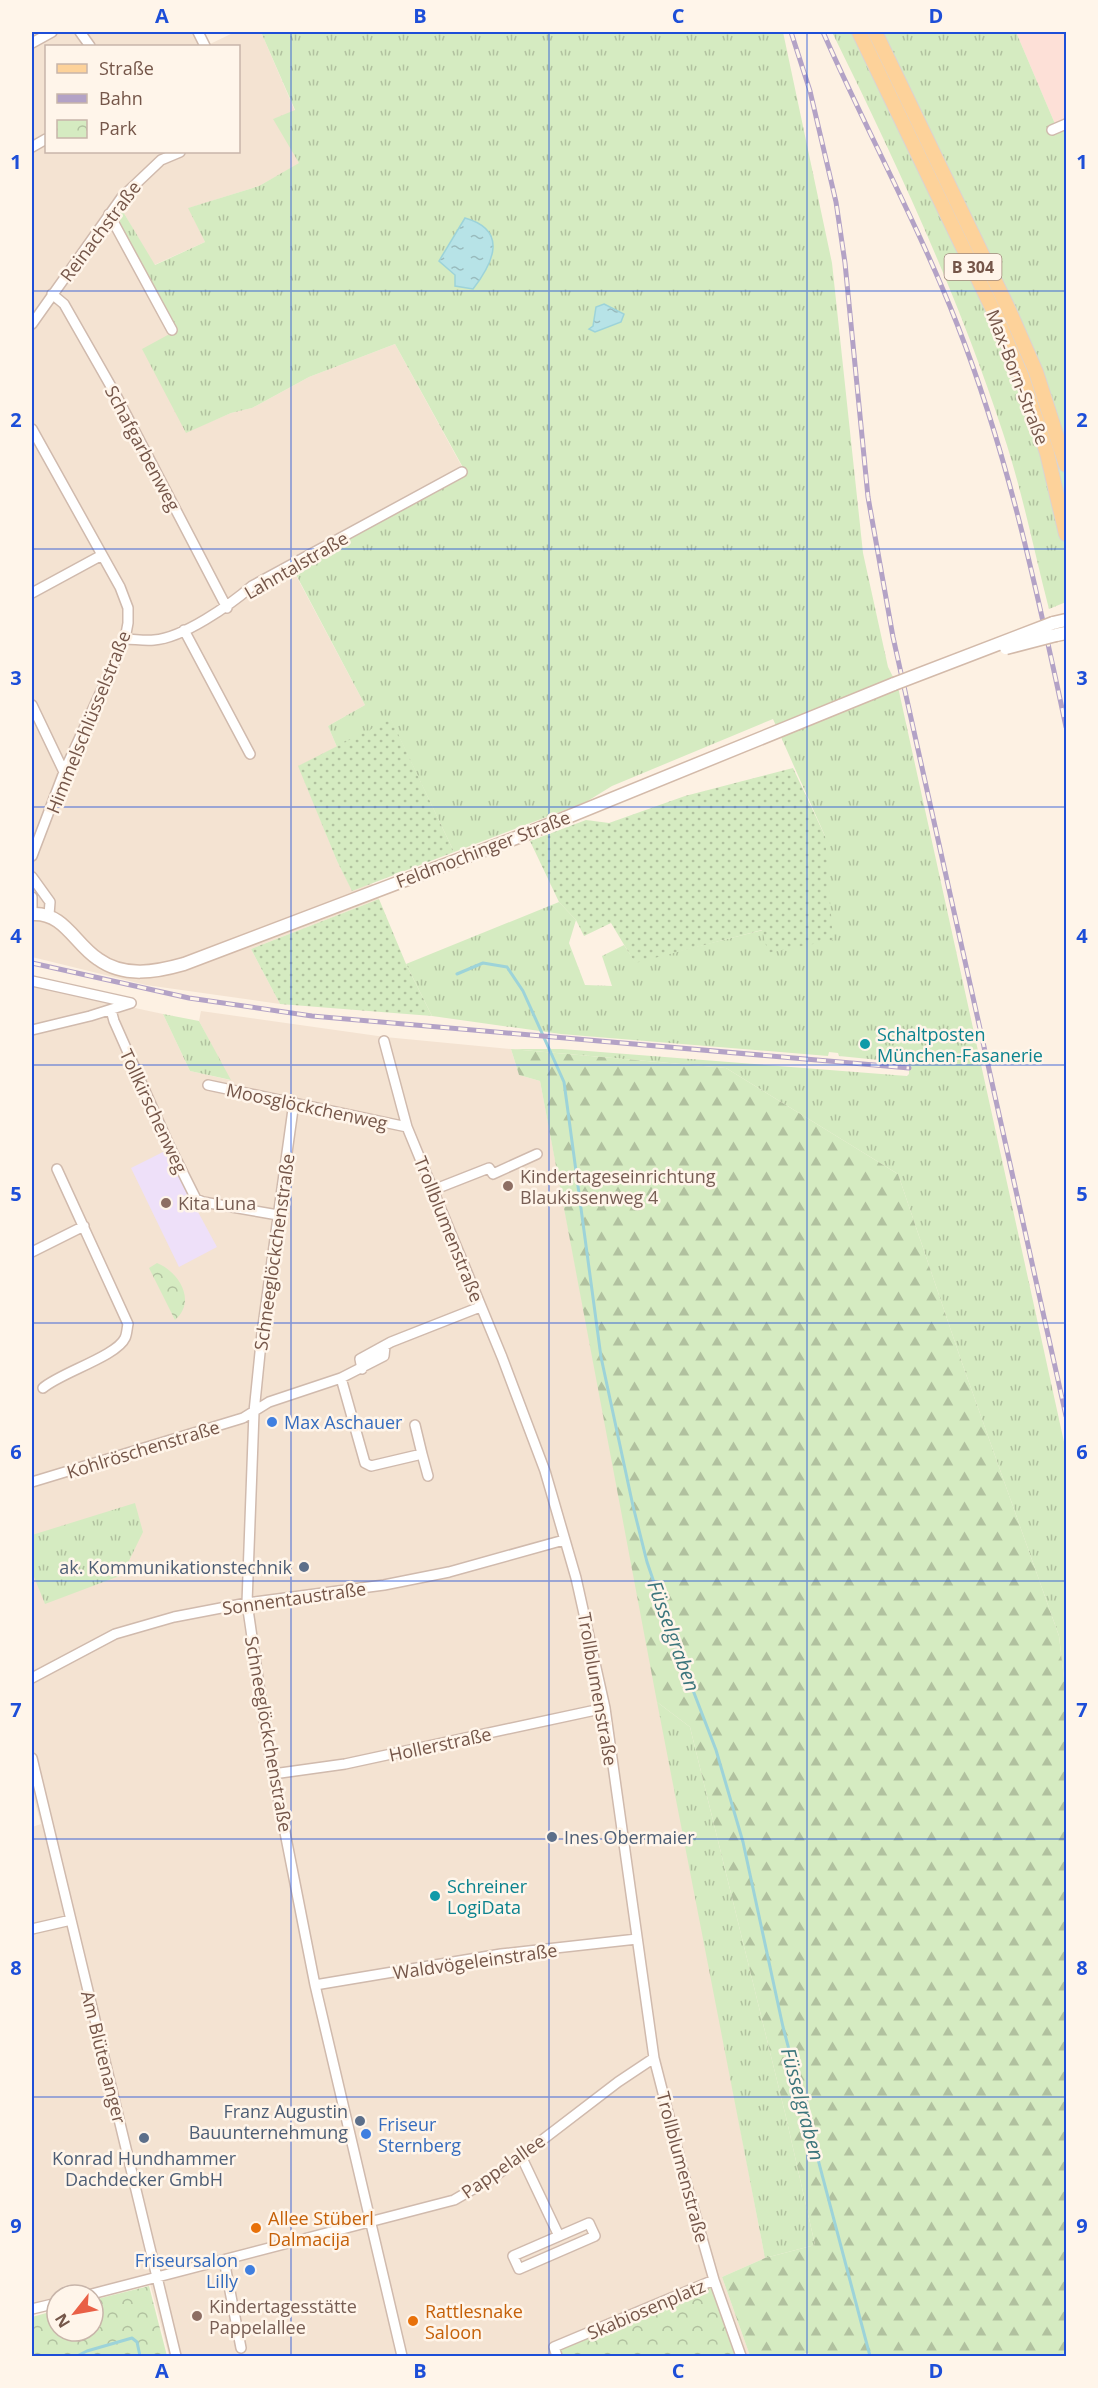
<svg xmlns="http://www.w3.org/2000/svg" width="1098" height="2388" font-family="'Open Sans',sans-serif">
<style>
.residential{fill:#f4e3d2;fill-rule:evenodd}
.commercial{fill:#fde0d7}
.education{fill:#eee0f9}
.grass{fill:url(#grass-tufts)}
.forest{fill:url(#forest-firs)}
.park{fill:url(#park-crowns)}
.garden{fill:url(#garden-dots)}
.water{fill:url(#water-ripples);stroke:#9dd3d9;stroke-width:1.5}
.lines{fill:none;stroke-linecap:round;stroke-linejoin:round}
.stream{stroke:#9dd3d9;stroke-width:3}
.minor-casing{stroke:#d0baad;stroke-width:12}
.secondary-casing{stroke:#d3baaa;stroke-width:15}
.primary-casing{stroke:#dbd3d0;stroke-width:16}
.minor{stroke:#fff;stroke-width:9}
.secondary{stroke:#fff;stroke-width:12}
.primary{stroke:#fdd29a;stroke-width:14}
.rail-casing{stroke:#b3a2c6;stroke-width:5}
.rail{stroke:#fff5ea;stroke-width:3;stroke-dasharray:9;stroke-linecap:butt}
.secondary-bridge-casing{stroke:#d3baaa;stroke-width:15;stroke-linecap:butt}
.secondary-bridge{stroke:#fff;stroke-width:12}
.grid{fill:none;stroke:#1d4ed8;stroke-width:1.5;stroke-opacity:0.55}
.culture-dot{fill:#0f9aa8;stroke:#fff5ea;stroke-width:2}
.education-dot{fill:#8d6e63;stroke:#fff5ea;stroke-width:2}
.shop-dot{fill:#3f7fe0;stroke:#fff5ea;stroke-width:2}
.service-dot{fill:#5c6f8a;stroke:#fff5ea;stroke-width:2}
.food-dot{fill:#e8710a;stroke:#fff5ea;stroke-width:2}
.labels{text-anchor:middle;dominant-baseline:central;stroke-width:5;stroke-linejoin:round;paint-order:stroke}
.shield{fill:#fff5ea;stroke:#9e8679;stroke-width:1.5}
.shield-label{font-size:16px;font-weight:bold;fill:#755649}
.street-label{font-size:18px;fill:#755649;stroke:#fff5ea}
.culture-label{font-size:18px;fill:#0d838f;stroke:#fff5ea;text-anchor:start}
.education-label{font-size:18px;fill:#785e54;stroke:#fff5ea;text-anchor:start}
.shop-label{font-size:18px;fill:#366cbe;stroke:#fff5ea;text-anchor:start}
.service-label{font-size:18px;fill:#4e5e75;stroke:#fff5ea;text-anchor:end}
.food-label{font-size:18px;fill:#c56008;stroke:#fff5ea;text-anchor:start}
.water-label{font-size:20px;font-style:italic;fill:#3c757c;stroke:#fff5ea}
.neatline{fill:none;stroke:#1d4ed8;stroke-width:2}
.grid-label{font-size:20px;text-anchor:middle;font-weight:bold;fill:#1d4ed8}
</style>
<defs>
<pattern id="grass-tufts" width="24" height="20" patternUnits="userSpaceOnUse" patternTransform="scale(1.5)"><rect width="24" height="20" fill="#d5ebc1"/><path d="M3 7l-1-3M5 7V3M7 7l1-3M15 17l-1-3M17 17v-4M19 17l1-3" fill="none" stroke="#b1c19f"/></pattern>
<pattern id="forest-firs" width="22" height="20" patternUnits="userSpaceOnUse" patternTransform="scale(1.5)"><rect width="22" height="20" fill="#d5ebc1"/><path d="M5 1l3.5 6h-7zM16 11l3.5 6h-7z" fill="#b1c19f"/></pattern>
<pattern id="park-crowns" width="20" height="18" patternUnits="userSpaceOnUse" patternTransform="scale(1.5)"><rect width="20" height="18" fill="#d5ebc1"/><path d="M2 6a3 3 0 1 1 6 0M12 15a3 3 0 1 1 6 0" fill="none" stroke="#b1c19f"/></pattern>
<pattern id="garden-dots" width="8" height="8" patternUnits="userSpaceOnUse" patternTransform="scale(1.5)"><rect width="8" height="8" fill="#d5ebc1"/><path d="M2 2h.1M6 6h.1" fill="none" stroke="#b1c19f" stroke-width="1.8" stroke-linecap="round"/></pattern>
<pattern id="water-ripples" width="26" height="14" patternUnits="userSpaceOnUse" patternTransform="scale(1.5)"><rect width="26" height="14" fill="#b7e3e7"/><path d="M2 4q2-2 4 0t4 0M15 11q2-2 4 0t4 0" fill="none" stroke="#99bbbd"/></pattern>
</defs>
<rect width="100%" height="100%" fill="#fdf1e3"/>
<path class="residential" d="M 32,32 L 203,32 L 210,44 L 235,32 L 261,32 L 295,111 L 274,119 L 300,163 L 259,186 L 189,208 L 205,242 L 154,265 L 122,210 L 115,218 L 175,331 L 167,394 L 186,432 L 231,413 L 252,408 L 309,377 L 395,344 L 466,474 L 292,568 L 365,705 L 328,726 L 337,747 L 299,766 L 337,861 L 352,890 L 372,883 L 379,899 L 251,949 L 280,1004 L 146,985 L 32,957 ZM 46,46 L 238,46 L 238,152 L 46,152 Z
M 32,986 L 163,1014 L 190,1071 L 230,1080 L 199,1021 L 201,1011 L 385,1037 L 511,1049 L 519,1075 L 540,1081 L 765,2258 L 722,2277 L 750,2356 L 736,2356 L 711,2286 L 561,2356 L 169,2356 L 150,2284 L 93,2298 L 93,2295 L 57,2295 L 57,2307 L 32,2314 L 32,1827 L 41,1824 L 34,1799 L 32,1800 Z"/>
<path class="commercial" d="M 1016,32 L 1066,32 L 1066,119 L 1055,124 Z"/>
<path class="education" d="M 165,1151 L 217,1247 L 179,1267 L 131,1168 Z"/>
<path class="grass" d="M 261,32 L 783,32 L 832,263 L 863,553 L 888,667 L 898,687 L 1066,1451 L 1066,1695 L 1059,1636 L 961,1360 L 898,1174 L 726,1068 L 511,1049 L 562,1049 L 907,1076 L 909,1074 L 909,1063 L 839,1056 L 838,1053 L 829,1052 L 828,1056 L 561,1034 L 432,1016 L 406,964 L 559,902 L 576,920 L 569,943 L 585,985 L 612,986 L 602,956 L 624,945 L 635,962 L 763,930 L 825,836 L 773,719 L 612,786 L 586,802 L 454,852 L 391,720 L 337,747 L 328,726 L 365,705 L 292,567 L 466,473 L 395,344 L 309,377 L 252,408 L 231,413 L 186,433 L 142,349 L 175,331 L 115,218 L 122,210 L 155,265 L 205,242 L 188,208 L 259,186 L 299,163 L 273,119 L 295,110 Z
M 832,32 L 1016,32 L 1058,131 L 1066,128 L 1066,602 L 1049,609 C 1034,551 1022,490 1003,433 C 958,295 896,162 832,32 Z
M 163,1014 L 199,1021 L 231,1080 L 190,1071 Z
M 135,1503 L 143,1532 L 122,1575 L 45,1604 L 32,1572 L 32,1535 Z
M 657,1702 L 690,1727 L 786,2117 L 815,2245 L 765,2258 Z"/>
<path class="forest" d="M 511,1049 L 726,1068 L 898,1174 L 961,1360 L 1059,1636 L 1066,1695 L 1066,2356 L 810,2356 L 808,2353 L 794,2356 L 750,2356 L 722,2277 L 765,2258 L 815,2245 L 786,2117 L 690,1727 L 657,1702 L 540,1081 L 519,1075 Z"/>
<path class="park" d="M 157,1263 C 179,1272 197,1301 175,1320 L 149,1268 Z
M 711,2285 L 736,2356 L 561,2356 L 559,2348 Z
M 149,2286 L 167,2356 L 32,2356 L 32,2317 L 57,2310 L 57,2331 L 93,2331 L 93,2300 Z"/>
<path class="garden" d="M 391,719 L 454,852 L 352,891 L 337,861 L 298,766 Z
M 793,768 L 825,836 L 833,940 L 768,953 L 762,930 L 635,963 L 611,923 L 584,936 L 576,920 L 559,902 L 530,841 L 586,820 L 609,823 L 685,796 Z
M 379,899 L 406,964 L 432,1016 L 280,1004 L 251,949 Z"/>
<path class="water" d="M 465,218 C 508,230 494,262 473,289 L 455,286 L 455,275 L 439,261 Z
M 604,304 L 624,314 L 621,322 L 595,332 L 589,329 L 593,326 L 596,307 Z"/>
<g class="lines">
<path class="stream" d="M 457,974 L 483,963 L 507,967 L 523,991 L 564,1082 L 601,1357 L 633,1506 L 647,1562 L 674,1641 L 716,1750 L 743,1842 L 783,2027 L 870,2356
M 77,2356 L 87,2351 L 132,2338 L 137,2342 L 140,2356"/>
<defs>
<path id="minor" d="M 80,32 L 90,46
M 198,32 L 205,46
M 32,43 L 52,32
M 1052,130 L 1066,124
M 32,147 L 46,139
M 109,214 L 172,330
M 52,294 L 64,304 L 117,397 L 227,608
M 32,324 L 122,197 L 161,160 L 180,152
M 32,429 L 120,587 L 128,608 L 128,623 L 125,639 L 64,772 L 32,856
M 32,593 L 102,555
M 184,630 L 250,754
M 125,639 C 134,639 144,641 154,640 C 183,638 230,605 252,586 L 462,472
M 32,705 L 64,772
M 32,877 L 50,902 L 49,915
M 32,897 L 32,913
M 32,981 L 131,1003
M 111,1010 L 114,1021 L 169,1145 L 196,1199 L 203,1202 L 278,1215
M 32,1030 L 90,1016 L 131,1003
M 384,1041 L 407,1127 L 502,1357 L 545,1471 L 576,1578 L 605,1708 L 654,2058 L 684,2175 L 714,2280 L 741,2356
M 208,1085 L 407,1127
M 294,1102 L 262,1333 L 254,1412 L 247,1603 L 268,1746 L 315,1985 L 402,2356
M 433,1190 L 489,1168 L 493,1174 L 537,1154
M 32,1252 L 84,1226
M 362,1369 L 360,1359 L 391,1342 L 480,1307
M 341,1378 L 365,1463 L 371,1466 L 422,1454 L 428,1476
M 43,1388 C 60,1373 117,1356 125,1338 C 127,1334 127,1328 128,1324 L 57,1169
M 415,1425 L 422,1454
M 32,1482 L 243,1418 L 269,1402 L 341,1378 L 384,1356 L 385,1346
M 32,1678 L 115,1634 L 174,1617 L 247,1603 L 384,1585 L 449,1572 L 564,1540
M 32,1758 L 176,2356
M 273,1774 L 345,1764 L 605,1708
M 32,1929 L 71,1920
M 315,1985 L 501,1954 L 637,1939
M 521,2156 L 559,2236
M 589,2223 L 595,2236 L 519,2269 L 513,2256 Z
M 224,2260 L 241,2348
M 88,2295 L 454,2200 L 494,2177 L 618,2082 L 654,2058
M 32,2309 L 57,2303
M 557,2356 L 554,2347 L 714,2280"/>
<path id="secondary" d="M 1053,623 L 1066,620
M 1056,635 L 1066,633
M 32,914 C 64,912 74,943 98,959 C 124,978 156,972 184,964 L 521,836 L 894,684"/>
<path id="primary" d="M 859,32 L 995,314 L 1022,377 L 1047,453 L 1066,534
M 875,32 L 1008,308 L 1036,372 L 1066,465"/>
</defs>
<use href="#minor" class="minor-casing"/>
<use href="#secondary" class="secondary-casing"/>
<use href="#primary" class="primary-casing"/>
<use href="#minor" class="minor"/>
<use href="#secondary" class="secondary"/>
<use href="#primary" class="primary"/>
<defs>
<path id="rail" d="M 791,32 L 810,91 L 836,202 L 845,263 L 868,497 L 893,637 L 1066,1416
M 823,32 C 866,130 918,224 957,324 C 1008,454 1037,591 1066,727
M 32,963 L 189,998 L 312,1016 L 909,1068"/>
</defs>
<use href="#rail" class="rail-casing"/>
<use href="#rail" class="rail"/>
<defs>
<path id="secondary-bridge" d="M 1006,648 L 1056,635
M 894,684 L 1053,623"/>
</defs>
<use href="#secondary-bridge" class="secondary-bridge-casing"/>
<use href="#secondary-bridge" class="secondary-bridge"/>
</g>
<path class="grid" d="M 291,32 L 291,2356M 549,32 L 549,2356M 807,32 L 807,2356M 32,291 L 1066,291M 32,549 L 1066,549M 32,807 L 1066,807M 32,1065 L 1066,1065M 32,1323 L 1066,1323M 32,1581 L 1066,1581M 32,1839 L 1066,1839M 32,2097 L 1066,2097"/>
<g class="culture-dot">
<circle cx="865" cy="1044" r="6"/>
<circle cx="435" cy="1896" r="6"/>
</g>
<g class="education-dot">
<circle cx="508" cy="1186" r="6"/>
<circle cx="166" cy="1203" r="6"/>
<circle cx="197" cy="2316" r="6"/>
</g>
<g class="shop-dot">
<circle cx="272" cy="1422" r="6"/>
<circle cx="366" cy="2134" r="6"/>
<circle cx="250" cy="2270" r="6"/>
</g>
<g class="service-dot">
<circle cx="304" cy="1567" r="6"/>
<circle cx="552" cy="1837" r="6"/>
<circle cx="360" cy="2121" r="6"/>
<circle cx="144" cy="2138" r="6"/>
</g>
<g class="food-dot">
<circle cx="256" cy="2228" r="6"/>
<circle cx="413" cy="2321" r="6"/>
</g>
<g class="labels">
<rect class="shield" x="944.5" y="254" width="57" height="26" rx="4.5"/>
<g class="shield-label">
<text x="973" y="267">B 304</text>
</g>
<g class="street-label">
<text transform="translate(100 231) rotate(-53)">Reinachstraße</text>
<text transform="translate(1018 377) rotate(69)">Max-Born-Straße</text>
<text transform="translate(143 448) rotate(62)">Schafgarbenweg</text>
<text transform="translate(296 565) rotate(-30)">Lahntalstraße</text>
<text transform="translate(88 722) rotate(-68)">Himmelschlüsselstraße</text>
<text transform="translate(483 849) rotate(-21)">Feldmochinger Straße</text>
<text transform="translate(307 1106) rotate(12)">Moosglöckchenweg</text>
<text transform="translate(154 1111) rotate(65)">Tollkirschenweg</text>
<text transform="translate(449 1229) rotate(68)">Trollblumenstraße</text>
<text transform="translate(274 1252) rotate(-82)">Schneeglöckchenstraße</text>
<text transform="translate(143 1449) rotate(-17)">Kohlröschenstraße</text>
<text transform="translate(294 1598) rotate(-8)">Sonnentaustraße</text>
<text transform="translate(598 1689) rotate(80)">Trollblumenstraße</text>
<text transform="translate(269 1734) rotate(80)">Schneeglöckchenstraße</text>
<text transform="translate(440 1744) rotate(-12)">Hollerstraße</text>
<text transform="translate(475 1961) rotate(-8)">Waldvögeleinstraße</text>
<text transform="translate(104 2057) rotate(76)">Am Blütenanger</text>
<text transform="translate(503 2166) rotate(-35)">Pappelallee</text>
<text transform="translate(683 2167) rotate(75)">Trollblumenstraße</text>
<text transform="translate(646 2309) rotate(-23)">Skabiosenplatz</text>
</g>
<g class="culture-label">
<text x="877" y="1034">Schaltposten<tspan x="877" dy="21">München-Fasanerie</tspan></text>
<text x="447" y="1886">Schreiner<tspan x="447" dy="21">LogiData</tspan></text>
</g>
<g class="education-label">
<text x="520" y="1176">Kindertageseinrichtung<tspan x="520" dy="21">Blaukissenweg 4</tspan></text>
<text x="178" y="1203">Kita Luna</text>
<text x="209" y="2306">Kindertagesstätte<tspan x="209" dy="21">Pappelallee</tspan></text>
</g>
<g class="shop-label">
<text x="284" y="1422">Max Aschauer</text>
<text x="378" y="2124">Friseur<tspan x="378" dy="21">Sternberg</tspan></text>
<text x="238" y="2260" text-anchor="end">Friseursalon<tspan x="238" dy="21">Lilly</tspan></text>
</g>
<g class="service-label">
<text x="292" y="1567">ak. Kommunikationstechnik</text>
<text x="564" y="1837" text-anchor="start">Ines Obermaier</text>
<text x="348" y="2111">Franz Augustin<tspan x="348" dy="21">Bauunternehmung</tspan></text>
<text x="144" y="2158" text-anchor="middle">Konrad Hundhammer<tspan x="144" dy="21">Dachdecker GmbH</tspan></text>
</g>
<g class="food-label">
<text x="268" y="2218">Allee Stüberl<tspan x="268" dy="21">Dalmacija</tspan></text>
<text x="425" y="2311">Rattlesnake<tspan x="425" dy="21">Saloon</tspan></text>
</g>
<g class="water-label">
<text transform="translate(674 1636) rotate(70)">Füsselgraben</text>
<text transform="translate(803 2104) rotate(75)">Füsselgraben</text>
</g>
</g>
<rect width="1098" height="2388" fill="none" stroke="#fff5ea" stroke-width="66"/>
<rect x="45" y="45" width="195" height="108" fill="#fff5ea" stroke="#c8b5aa" stroke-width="1.5"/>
<rect x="57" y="64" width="30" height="9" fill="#fdd29a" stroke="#c8b5aa" stroke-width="1.5"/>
<text x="99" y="75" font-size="18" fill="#755649">Straße</text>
<rect x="57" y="94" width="30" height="9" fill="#b3a2c6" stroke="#c8b5aa" stroke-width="1.5"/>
<text x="99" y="105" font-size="18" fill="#755649">Bahn</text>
<rect x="57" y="120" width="30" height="18" fill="url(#park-crowns)" stroke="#c8b5aa" stroke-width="1.5"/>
<text x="99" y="135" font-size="18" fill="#755649">Park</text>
<g transform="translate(75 2313) rotate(239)"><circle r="28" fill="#fff5ea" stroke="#c8b5aa" stroke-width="1.5"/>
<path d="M0-4.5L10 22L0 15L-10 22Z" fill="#e96046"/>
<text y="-9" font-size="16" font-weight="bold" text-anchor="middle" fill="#755649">N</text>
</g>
<rect x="33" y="33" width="1032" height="2322" class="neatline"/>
<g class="grid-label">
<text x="162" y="23">A</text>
<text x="420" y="23">B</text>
<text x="678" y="23">C</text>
<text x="936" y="23">D</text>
<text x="16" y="169">1</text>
<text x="1082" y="169">1</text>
<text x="16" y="427">2</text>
<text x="1082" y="427">2</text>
<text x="16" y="685">3</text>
<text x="1082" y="685">3</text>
<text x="16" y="943">4</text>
<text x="1082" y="943">4</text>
<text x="16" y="1201">5</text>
<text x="1082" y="1201">5</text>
<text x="16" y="1459">6</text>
<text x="1082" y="1459">6</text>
<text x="16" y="1717">7</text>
<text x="1082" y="1717">7</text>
<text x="16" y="1975">8</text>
<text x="1082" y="1975">8</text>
<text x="16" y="2233">9</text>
<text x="1082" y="2233">9</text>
<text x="162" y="2378">A</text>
<text x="420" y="2378">B</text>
<text x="678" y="2378">C</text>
<text x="936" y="2378">D</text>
</g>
</svg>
